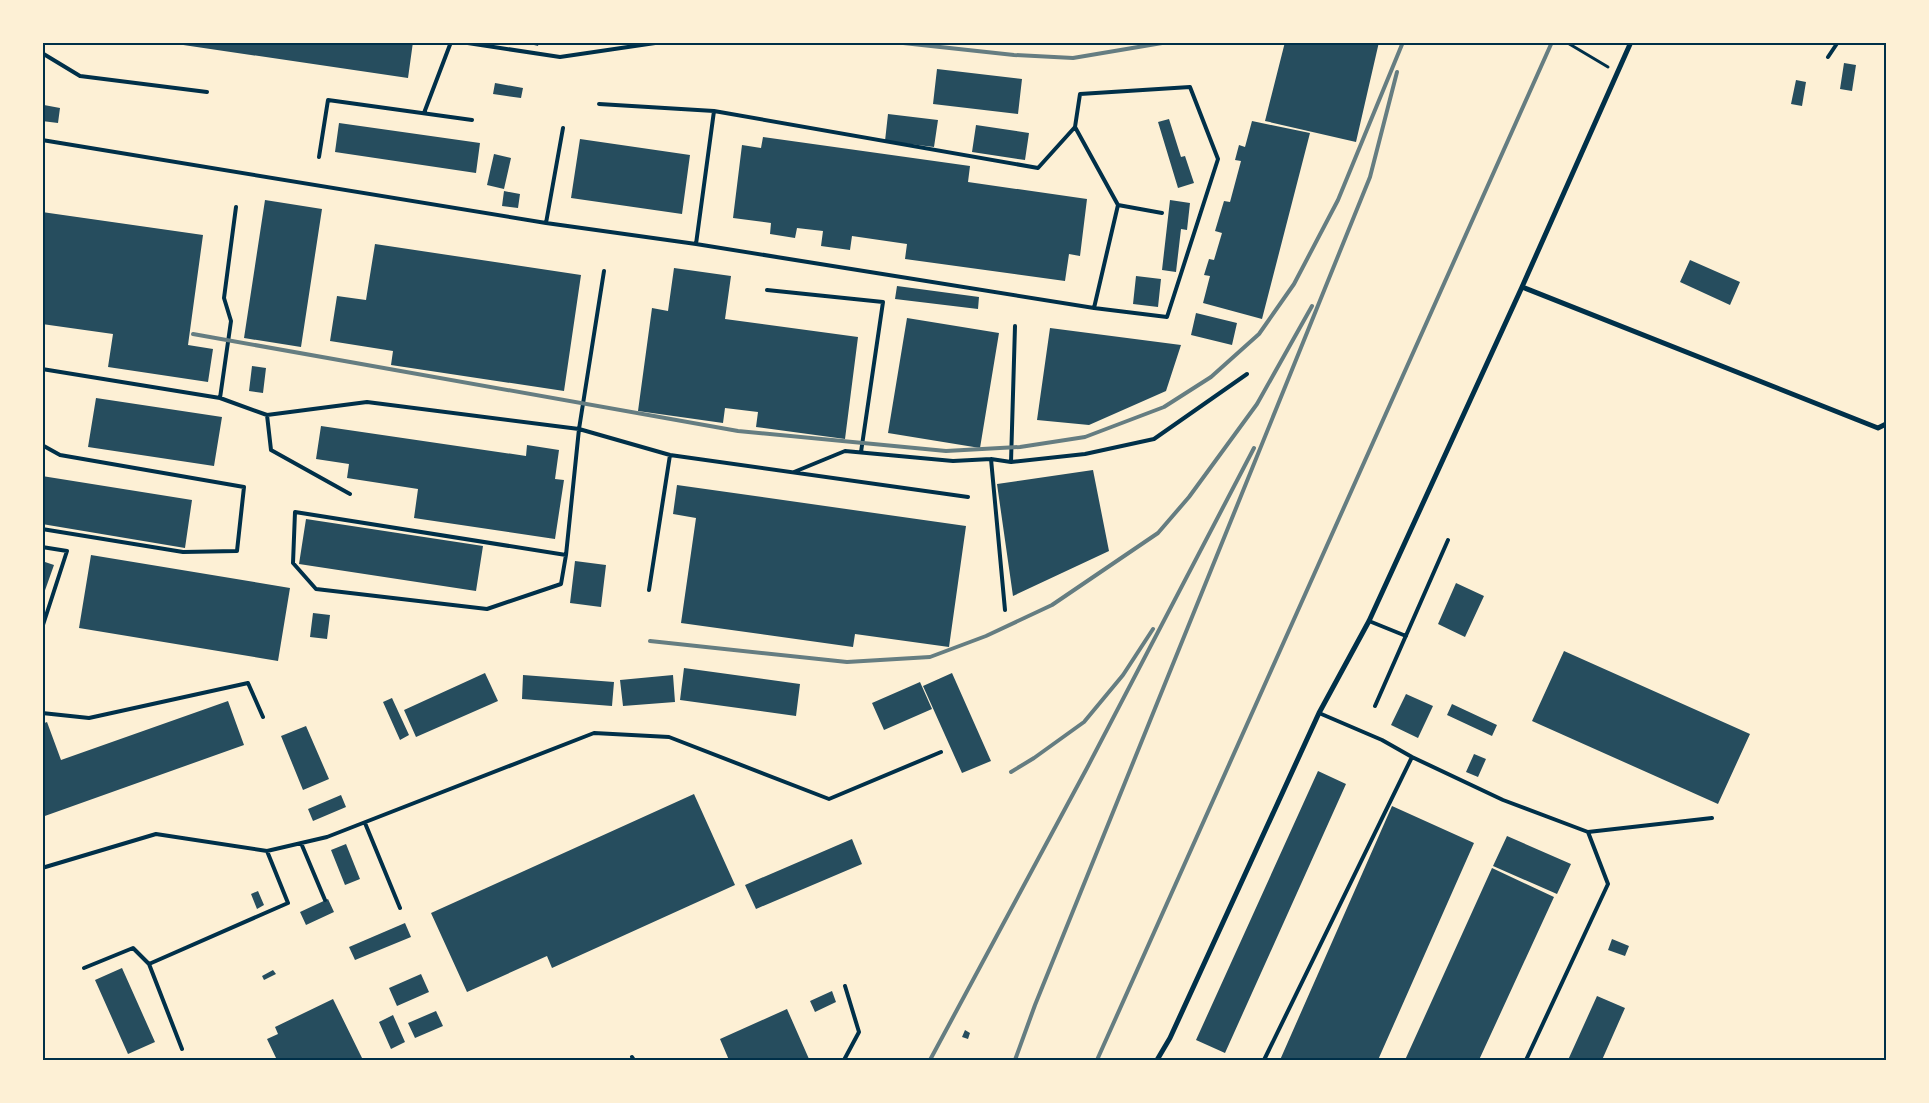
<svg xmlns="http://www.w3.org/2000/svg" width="1929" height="1103" font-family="'Roboto Condensed',sans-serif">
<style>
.building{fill:#264d5e}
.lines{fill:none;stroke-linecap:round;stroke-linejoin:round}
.path{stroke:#003049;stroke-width:3}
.service{stroke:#003049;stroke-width:4}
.minor{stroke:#003049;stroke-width:5}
.rail{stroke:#657d81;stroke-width:4}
.neatline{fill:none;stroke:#003049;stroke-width:2}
</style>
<rect width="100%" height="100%" fill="#fdf0d5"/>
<path class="building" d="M 163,42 L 413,42 L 408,78 Z
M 522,42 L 539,42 L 538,46 Z
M 1285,42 L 1379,42 L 1356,142 L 1265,121 Z
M 1844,63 L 1856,65 L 1852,91 L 1840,89 Z
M 937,69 L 1022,79 L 1018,114 L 933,104 Z
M 1796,80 L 1806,82 L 1802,106 L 1791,104 Z
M 495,83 L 523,88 L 521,98 L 493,94 Z
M 44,105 L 60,108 L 58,123 L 42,121 Z
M 888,114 L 938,120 L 934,147 L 885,141 Z
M 1169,119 L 1181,157 L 1185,156 L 1194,183 L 1178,188 L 1158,122 Z
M 1252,121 L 1310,133 L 1262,319 L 1203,303 L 1210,276 L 1204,275 L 1209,259 L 1214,260 L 1222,233 L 1215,231 L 1224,201 L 1230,202 L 1241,161 L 1235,160 L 1239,145 L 1245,147 Z
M 339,123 L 480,143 L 476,173 L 335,152 Z
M 976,125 L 1029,133 L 1025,160 L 972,152 Z
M 763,137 L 970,166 L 968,182 L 1087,199 L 1080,256 L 1069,254 L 1065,281 L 905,259 L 907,244 L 852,236 L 850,250 L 821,246 L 823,231 L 797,228 L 795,238 L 770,234 L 771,223 L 733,218 L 742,145 L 761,148 Z
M 580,139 L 690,155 L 682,214 L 571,198 Z
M 494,154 L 511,158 L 504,189 L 487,185 Z
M 504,191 L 520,194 L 518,208 L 502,206 Z
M 265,200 L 322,209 L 301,347 L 244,338 Z
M 1170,200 L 1190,203 L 1187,230 L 1181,229 L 1176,272 L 1162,270 Z
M 42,212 L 203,235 L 188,345 L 213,349 L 208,382 L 108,367 L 113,334 L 42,324 Z
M 375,244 L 581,275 L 564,391 L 391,365 L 393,351 L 330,341 L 337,296 L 366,300 Z
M 1690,260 L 1740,282 L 1730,305 L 1680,282 Z
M 674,268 L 731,276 L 725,319 L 858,337 L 845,439 L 756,427 L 758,412 L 725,408 L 723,423 L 638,411 L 652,308 L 668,311 Z
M 1136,276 L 1161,279 L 1158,307 L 1133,304 Z
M 897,286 L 979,297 L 978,309 L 895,299 Z
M 1196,313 L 1237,323 L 1232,345 L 1191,335 Z
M 907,318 L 999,333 L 980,448 L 888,433 Z
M 1050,328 L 1181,345 L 1166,391 L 1089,425 L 1037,420 Z
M 252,366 L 266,368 L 263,393 L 249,391 Z
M 96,398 L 222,417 L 214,466 L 88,447 Z
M 321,426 L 526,456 L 527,445 L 559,450 L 555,479 L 564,480 L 555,539 L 414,518 L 418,489 L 347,478 L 349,464 L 316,459 Z
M 1093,470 L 1109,551 L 1013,596 L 997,484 Z
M 42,476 L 192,500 L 185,548 L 42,524 Z
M 677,485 L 966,526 L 949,647 L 855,634 L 853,647 L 681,623 L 696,518 L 673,514 Z
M 306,519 L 483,546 L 476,591 L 299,564 Z
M 91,555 L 290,588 L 278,661 L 79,628 Z
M 42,561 L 54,565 L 43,596 L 42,596 Z
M 575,561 L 606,565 L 601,607 L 570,603 Z
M 1456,583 L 1484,596 L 1465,637 L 1438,624 Z
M 313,613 L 330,615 L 327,639 L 310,637 Z
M 1564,651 L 1750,734 L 1718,804 L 1532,721 Z
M 684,668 L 800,684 L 796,716 L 680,700 Z
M 485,673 L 498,701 L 416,737 L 404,710 Z
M 952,673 L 991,761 L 962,773 L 923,686 Z
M 523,675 L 614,682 L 612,706 L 522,699 Z
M 673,675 L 675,702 L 623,706 L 620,680 Z
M 920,682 L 932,709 L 884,730 L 872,703 Z
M 1406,694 L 1433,706 L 1418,738 L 1391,725 Z
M 392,698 L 409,735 L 400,740 L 383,702 Z
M 228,701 L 244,745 L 42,817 L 42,724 L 47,722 L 61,760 Z
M 1452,704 L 1497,725 L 1492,736 L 1447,715 Z
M 306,726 L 329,779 L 303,790 L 281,736 Z
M 1474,754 L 1486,759 L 1478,777 L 1466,772 Z
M 1318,771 L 1346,784 L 1225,1053 L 1196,1040 Z
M 694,794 L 735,885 L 552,968 L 547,956 L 467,992 L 431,913 Z
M 341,795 L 346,807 L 313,821 L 308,809 Z
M 1392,806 L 1474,843 L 1378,1060 L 1280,1060 Z
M 1507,836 L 1571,864 L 1557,894 L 1493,866 Z
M 852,839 L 862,864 L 756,909 L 745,885 Z
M 346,844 L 360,879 L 345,885 L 331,850 Z
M 1492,868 L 1554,897 L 1479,1060 L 1405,1060 Z
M 258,891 L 264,905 L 257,909 L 251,894 Z
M 328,899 L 334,912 L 306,925 L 300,912 Z
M 405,923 L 411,937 L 355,960 L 349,947 Z
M 1612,939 L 1629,946 L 1625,956 L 1608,950 Z
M 122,968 L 155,1042 L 128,1054 L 95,980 Z
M 273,970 L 276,974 L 264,980 L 262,976 Z
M 421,974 L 429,992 L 397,1006 L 389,988 Z
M 832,991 L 836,1002 L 815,1012 L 810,1001 Z
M 1597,996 L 1625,1008 L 1602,1060 L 1568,1060 Z
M 333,999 L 363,1060 L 277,1060 L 267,1039 L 278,1034 L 275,1027 Z
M 787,1009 L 809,1059 L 804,1060 L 729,1060 L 720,1039 Z
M 436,1011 L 443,1026 L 415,1038 L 408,1023 Z
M 393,1015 L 405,1042 L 391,1049 L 379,1022 Z
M 965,1030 L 970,1033 L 968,1039 L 962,1037 Z"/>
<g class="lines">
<path class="path" d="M 1566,42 L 1608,67"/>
<path class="service" d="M 461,42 L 560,57 L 662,42
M 42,53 L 80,76 L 207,92
M 1828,57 L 1838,42
M 424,113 L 451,42
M 1075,127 L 1118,205 L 1094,308
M 42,140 L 546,223 L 696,244 L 1094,308 L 1167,317 L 1218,159 L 1190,87 L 1080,94 L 1075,127 L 1038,168 L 714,111 L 599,104
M 319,157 L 328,100 L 472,120
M 1118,205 L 1162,213
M 546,223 L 563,128
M 696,244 L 714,111
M 767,290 L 883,302 L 861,452
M 42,369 L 220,398 L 267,415 L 367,402 L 579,429 L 670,455 L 968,497
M 220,398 L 231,321 L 224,298 L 236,207
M 267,415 L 271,450 L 350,494
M 42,445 L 60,455 L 244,487 L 237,551 L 183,552 L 42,529
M 991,459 L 1005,610
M 1011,462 L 1015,326
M 794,472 L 845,451 L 953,461 L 991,459 L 1011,462 L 1085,454 L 1154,439 L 1247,374
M 42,547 L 67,551 L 42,628
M 566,555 L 295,512 L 293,563 L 316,589 L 487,609 L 561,584 L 566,555 L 579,429 L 604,271
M 649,590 L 670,455
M 1369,621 L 1406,636
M 1375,706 L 1448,540
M 42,713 L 89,718 L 248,683 L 263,717
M 1319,713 L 1382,740 L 1412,757 L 1503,800 L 1588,832 L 1608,884 L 1526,1060
M 365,823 L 400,908
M 1588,832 L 1712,818
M 301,843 L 325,900
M 42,868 L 156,834 L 267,851 L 327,837 L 594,733 L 669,737 L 829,799 L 941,752
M 84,968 L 133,948 L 149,964
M 182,1049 L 149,964 L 288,903 L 267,851
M 632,1057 L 634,1060
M 42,1060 L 43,1060
M 844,1060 L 859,1032 L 845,986
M 1264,1060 L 1412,757"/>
<path class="minor" d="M 1522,287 L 1878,428 L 1886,424
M 1157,1060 L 1170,1038 L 1319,713 L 1369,621 L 1522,287 L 1631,42"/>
<path class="rail" d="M 894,42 L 1014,55 L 1073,58 L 1168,42
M 193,334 L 738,431 L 946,451 L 1020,447 L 1085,437 L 1164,407 L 1211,377 L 1259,334 L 1294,284 L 1338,200 L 1403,42
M 650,641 L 847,662 L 930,657 L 986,636 L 1052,605 L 1158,533 L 1189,497 L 1257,404 L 1312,306
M 1011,772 L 1034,758 L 1084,722 L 1123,675 L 1153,629
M 930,1060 L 1087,768 L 1254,448
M 1015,1060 L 1035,1005 L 1370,177 L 1397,72
M 1097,1060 L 1552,42"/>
</g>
<rect width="1929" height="1103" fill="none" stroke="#fdf0d5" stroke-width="88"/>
<rect x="44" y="44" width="1841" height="1015" class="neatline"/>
</svg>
